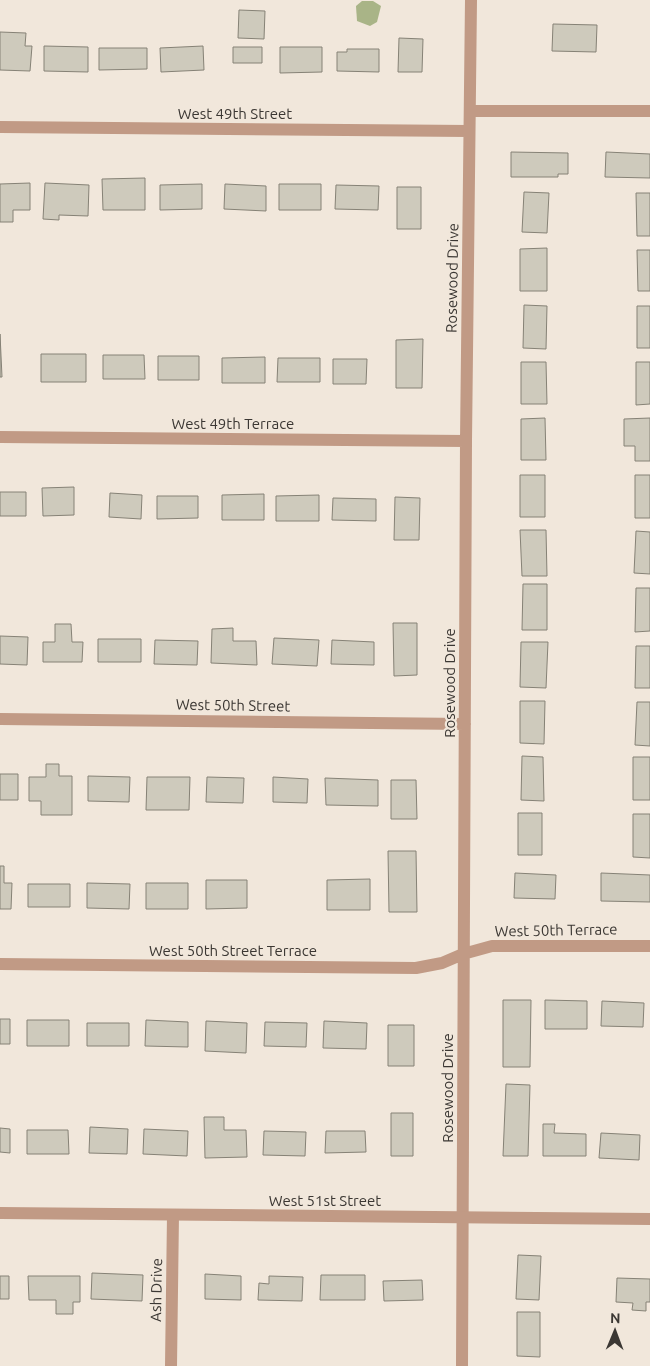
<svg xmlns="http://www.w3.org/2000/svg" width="650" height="1366" font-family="Ubuntu,sans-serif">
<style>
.water{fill:#a9b487}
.building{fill:#cecabc;stroke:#868276}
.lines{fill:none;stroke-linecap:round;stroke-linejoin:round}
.minor{stroke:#c19a85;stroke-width:12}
.tertiary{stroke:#c19a85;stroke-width:12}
.labels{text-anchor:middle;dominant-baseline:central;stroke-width:4.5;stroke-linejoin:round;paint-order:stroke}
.street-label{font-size:15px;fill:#3b3733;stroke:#f1e7db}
</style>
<rect width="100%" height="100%" fill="#f1e7db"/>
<path class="water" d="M 362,1 L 373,1 L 381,6 L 377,22 L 370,26 L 357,21 L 356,6 Z"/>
<path class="building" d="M 239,10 L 265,11 L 264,39 L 238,38 Z
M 553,24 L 597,25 L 596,52 L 552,51 Z
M 0,32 L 26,33 L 25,46 L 32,46 L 30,71 L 0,70 Z
M 399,38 L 423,39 L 422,72 L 398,72 Z
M 44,46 L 88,47 L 88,72 L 44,71 Z
M 203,46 L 204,70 L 161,72 L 160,48 Z
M 233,47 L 262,47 L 262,63 L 233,63 Z
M 280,47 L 322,47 L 322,72 L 280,73 Z
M 99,48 L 147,48 L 147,69 L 99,70 Z
M 347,49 L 379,49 L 379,72 L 337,71 L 337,52 L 347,52 Z
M 511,152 L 568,153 L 568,174 L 558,174 L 558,177 L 511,177 Z
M 606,152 L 650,154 L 650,178 L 605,177 Z
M 145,178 L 145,210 L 103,210 L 102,179 Z
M 30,183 L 30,210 L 13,210 L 13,222 L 0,222 L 0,184 Z
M 45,183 L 89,185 L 88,216 L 59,215 L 59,220 L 43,219 Z
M 202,184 L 202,209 L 160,210 L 160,185 Z
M 225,184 L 266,186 L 266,211 L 224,209 Z
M 279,184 L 321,184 L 321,210 L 279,210 Z
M 336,185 L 379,186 L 378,210 L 335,209 Z
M 397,187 L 421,187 L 421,229 L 397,229 Z
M 524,192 L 549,193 L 547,233 L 522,232 Z
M 636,193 L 650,193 L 650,236 L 637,236 Z
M 547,248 L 547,291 L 520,291 L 520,249 Z
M 637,250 L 650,250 L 650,291 L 638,291 Z
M 524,305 L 547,306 L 546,349 L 523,348 Z
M 637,306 L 650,306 L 650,348 L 637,348 Z
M 0,334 L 2,377 L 0,377 Z
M 423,339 L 422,388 L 396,388 L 396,340 Z
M 41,354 L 86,354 L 86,382 L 41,382 Z
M 103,355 L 144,355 L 145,379 L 103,379 Z
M 158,356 L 199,356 L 199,380 L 158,380 Z
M 265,357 L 265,383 L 222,383 L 222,358 Z
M 278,358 L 320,358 L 320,382 L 277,382 Z
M 333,359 L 367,359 L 366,384 L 333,384 Z
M 521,362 L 546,362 L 547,404 L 521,404 Z
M 636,362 L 650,362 L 650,404 L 636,405 Z
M 545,418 L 546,460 L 521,460 L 521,419 Z
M 650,418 L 650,461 L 635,461 L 635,446 L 624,446 L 624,419 Z
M 520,475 L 545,475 L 545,517 L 520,517 Z
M 635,475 L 650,475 L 650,518 L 635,518 Z
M 74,487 L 74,515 L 43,516 L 42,488 Z
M 0,492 L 26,492 L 26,516 L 0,516 Z
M 110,493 L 142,495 L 141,519 L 109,517 Z
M 264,494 L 264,520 L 222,520 L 222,495 Z
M 319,495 L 319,521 L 276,521 L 276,496 Z
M 157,496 L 198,496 L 198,518 L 157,519 Z
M 395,497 L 420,498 L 419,540 L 394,540 Z
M 333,498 L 376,499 L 376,521 L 332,520 Z
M 520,530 L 546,530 L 547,576 L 522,576 Z
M 636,531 L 650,532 L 650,574 L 634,573 Z
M 523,584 L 547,584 L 547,630 L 522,630 Z
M 636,588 L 650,588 L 650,631 L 635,632 Z
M 393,623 L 417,623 L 417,675 L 394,676 Z
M 55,624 L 71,624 L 72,642 L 83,642 L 82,662 L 43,662 L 43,642 L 55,642 Z
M 233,628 L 233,641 L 256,641 L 257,665 L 211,663 L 212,629 Z
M 0,636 L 28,637 L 27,665 L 0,664 Z
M 274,638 L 319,640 L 317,666 L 272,664 Z
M 98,639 L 141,639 L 141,662 L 98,662 Z
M 155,640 L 198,641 L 197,665 L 154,664 Z
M 332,640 L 374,642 L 374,665 L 331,664 Z
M 521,642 L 548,642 L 546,688 L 520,687 Z
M 636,646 L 650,646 L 650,688 L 635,688 Z
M 520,701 L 545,701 L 544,744 L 520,743 Z
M 637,702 L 650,702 L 650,746 L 635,745 Z
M 522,756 L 543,757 L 544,801 L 521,800 Z
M 633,757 L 650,757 L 650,800 L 633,800 Z
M 46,764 L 59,764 L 59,776 L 72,776 L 72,815 L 41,815 L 41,801 L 29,801 L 29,777 L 46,777 Z
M 0,774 L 18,774 L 18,800 L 0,800 Z
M 88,776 L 130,777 L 129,802 L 88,801 Z
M 147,777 L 190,777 L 189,810 L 146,810 Z
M 207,777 L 244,778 L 243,803 L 206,802 Z
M 273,777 L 308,779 L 307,803 L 273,802 Z
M 325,778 L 378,780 L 378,806 L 326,805 Z
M 391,780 L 416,780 L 417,819 L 391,819 Z
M 518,813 L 542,813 L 542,855 L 518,855 Z
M 633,814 L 650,814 L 650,858 L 633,857 Z
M 388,851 L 416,851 L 417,912 L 389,912 Z
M 0,866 L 4,866 L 4,883 L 12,883 L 11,909 L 0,909 Z
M 515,873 L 556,875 L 555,899 L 514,898 Z
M 601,873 L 650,875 L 650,902 L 601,901 Z
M 370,879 L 370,910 L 327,910 L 327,880 Z
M 206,880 L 247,880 L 247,908 L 206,909 Z
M 87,883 L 130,884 L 129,909 L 87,908 Z
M 146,883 L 188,883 L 188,909 L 146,909 Z
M 28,884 L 70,884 L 70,907 L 28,907 Z
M 503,1000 L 531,1000 L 530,1067 L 503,1067 Z
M 545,1000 L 587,1001 L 587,1029 L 545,1029 Z
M 602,1001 L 644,1003 L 643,1027 L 601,1026 Z
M 0,1019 L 10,1019 L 10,1044 L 0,1044 Z
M 27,1020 L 69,1020 L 69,1046 L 27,1046 Z
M 146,1020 L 188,1022 L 188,1047 L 145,1046 Z
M 206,1021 L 247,1023 L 246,1053 L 205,1051 Z
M 324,1021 L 367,1023 L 366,1049 L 323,1048 Z
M 265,1022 L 307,1023 L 306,1047 L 264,1046 Z
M 87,1023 L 129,1023 L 129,1046 L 87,1046 Z
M 388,1025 L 414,1025 L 414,1066 L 388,1066 Z
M 506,1084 L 530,1085 L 528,1156 L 503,1156 Z
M 391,1113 L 413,1113 L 413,1156 L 391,1156 Z
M 204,1117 L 224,1117 L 224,1130 L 246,1130 L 247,1157 L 205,1158 Z
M 543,1124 L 555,1124 L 554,1133 L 586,1134 L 586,1156 L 543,1156 Z
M 90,1127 L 128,1129 L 127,1154 L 89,1153 Z
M 0,1128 L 10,1129 L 10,1153 L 0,1152 Z
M 144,1129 L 188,1131 L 187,1156 L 143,1154 Z
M 27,1130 L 68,1130 L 69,1154 L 27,1154 Z
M 264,1131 L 306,1132 L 305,1156 L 263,1155 Z
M 326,1131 L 365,1131 L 366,1152 L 325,1153 Z
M 601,1133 L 640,1135 L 639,1160 L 599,1158 Z
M 518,1255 L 541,1256 L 539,1300 L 516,1299 Z
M 92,1273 L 143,1275 L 142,1301 L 91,1299 Z
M 205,1274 L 241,1276 L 241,1300 L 205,1299 Z
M 321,1275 L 365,1275 L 365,1300 L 320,1300 Z
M 0,1276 L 9,1276 L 9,1299 L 0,1299 Z
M 28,1276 L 80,1276 L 80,1302 L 73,1302 L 73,1314 L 56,1314 L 56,1300 L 29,1300 Z
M 269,1276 L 303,1277 L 302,1301 L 258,1300 L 259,1283 L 269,1284 Z
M 617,1278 L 650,1279 L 650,1302 L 646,1302 L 646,1311 L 632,1310 L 633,1303 L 616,1302 Z
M 422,1280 L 423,1300 L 384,1301 L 383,1281 Z
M 517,1312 L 540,1312 L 540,1357 L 517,1356 Z"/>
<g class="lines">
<path class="minor" d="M 470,111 L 650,111
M 0,127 L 469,131
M 0,437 L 466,441
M 0,719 L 465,724
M 0,964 L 416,968 L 442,963 L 463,954 L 492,946 L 650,946
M 171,1366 L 173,1215
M 462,1366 L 466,441 L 471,0"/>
<path class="tertiary" d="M 0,1213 L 650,1219"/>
</g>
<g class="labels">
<g class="street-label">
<text x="235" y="113">West 49th Street</text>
<text transform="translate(452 278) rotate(-89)">Rosewood Drive</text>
<text x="233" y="423">West 49th Terrace</text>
<text transform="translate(449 683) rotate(-90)">Rosewood Drive</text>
<text transform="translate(233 705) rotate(1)">West 50th Street</text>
<text transform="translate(556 930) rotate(-1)">West 50th Terrace</text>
<text x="233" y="950">West 50th Street Terrace</text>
<text transform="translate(447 1088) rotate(-90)">Rosewood Drive</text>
<text x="325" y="1200">West 51st Street</text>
<text transform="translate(156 1290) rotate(-89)">Ash Drive</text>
</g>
</g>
<g transform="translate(615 1331) rotate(1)" stroke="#f1e7db" stroke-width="4" paint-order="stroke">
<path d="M0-4L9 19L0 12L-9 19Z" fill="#3b3733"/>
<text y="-8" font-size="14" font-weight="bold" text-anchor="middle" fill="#3b3733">N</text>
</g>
</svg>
